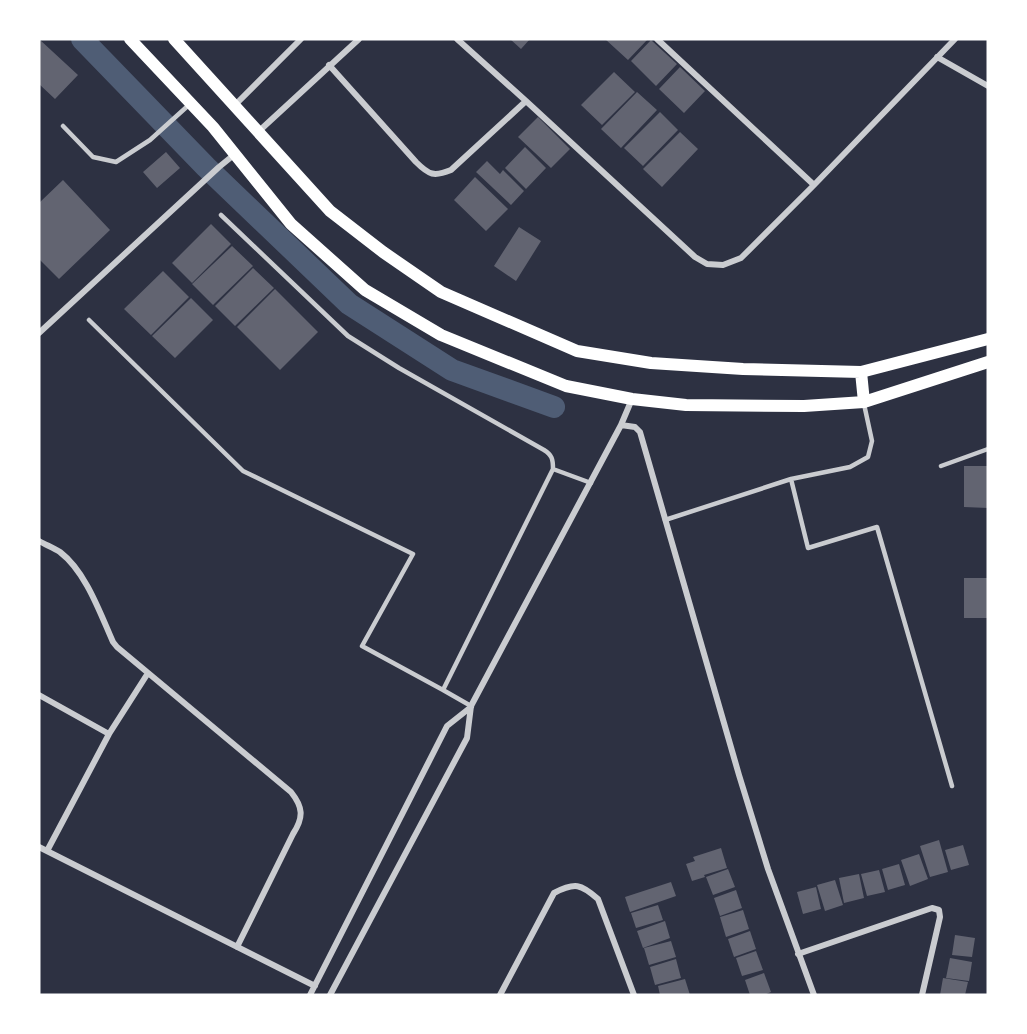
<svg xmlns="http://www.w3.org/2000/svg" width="1027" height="1034" font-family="Karla,sans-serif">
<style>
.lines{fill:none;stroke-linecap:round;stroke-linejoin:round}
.canal{stroke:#4f5d75;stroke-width:22}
.building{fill:#626471}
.service{stroke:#caccd0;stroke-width:4.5}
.minor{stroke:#caccd0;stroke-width:6}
.secondary{stroke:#fff;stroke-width:12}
</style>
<rect width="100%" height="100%" fill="#2d3142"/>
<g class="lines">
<path class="canal" d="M 82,39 L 206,167 L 349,304 L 452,370 L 554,407"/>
</g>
<path class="building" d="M 39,39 L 78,75 L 55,99 L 39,84 Z
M 510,39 L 530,39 L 521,49 Z
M 605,39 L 648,39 L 628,60 Z
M 651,40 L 677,64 L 656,86 L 631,61 Z
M 680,67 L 705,91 L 684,113 L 659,89 Z
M 614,72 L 635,92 L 602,125 L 581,105 Z
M 637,92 L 657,110 L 621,148 L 601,129 Z
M 660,112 L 678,130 L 643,166 L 624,148 Z
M 538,117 L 570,149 L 551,168 L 518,137 Z
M 680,132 L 698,149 L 662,187 L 643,169 Z
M 525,147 L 546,168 L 526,189 L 505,168 Z
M 166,152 L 180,168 L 157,188 L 143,172 Z
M 487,161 L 500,174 L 503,170 L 524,191 L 511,205 L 476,172 Z
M 475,177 L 508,209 L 486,231 L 454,200 Z
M 63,180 L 110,230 L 59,279 L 39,259 L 39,203 Z
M 211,224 L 231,244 L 192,283 L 172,263 Z
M 519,227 L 541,241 L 516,281 L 494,266 Z
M 232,246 L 253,266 L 213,305 L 192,284 Z
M 253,268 L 274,288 L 235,326 L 215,306 Z
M 163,271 L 189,297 L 151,335 L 124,309 Z
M 275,289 L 318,332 L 280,370 L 237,327 Z
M 191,298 L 213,320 L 175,358 L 152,336 Z
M 964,466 L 988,466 L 988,508 L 964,507 Z
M 964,578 L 988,578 L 988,618 L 964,618 Z
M 939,840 L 948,872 L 930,877 L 920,846 Z
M 963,845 L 969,865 L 951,870 L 945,850 Z
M 721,848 L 727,868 L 704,875 L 705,877 L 692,881 L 686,864 L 695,861 L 693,857 Z
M 919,854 L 928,879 L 910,886 L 901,860 Z
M 899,864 L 905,885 L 888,890 L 882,869 Z
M 728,869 L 735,887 L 713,895 L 706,877 Z
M 879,870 L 885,892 L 867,896 L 861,874 Z
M 859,874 L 864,898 L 844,903 L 839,878 Z
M 835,880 L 843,905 L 825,911 L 817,885 Z
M 671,882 L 676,896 L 630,912 L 625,897 Z
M 816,887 L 821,909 L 803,914 L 797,892 Z
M 736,890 L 742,908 L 720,916 L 714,898 Z
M 658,905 L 663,920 L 636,928 L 631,913 Z
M 743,910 L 749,929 L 726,937 L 720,917 Z
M 665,921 L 670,938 L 643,948 L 637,931 Z
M 750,931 L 756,949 L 734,957 L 728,939 Z
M 955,935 L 975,938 L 972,957 L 952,955 Z
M 671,941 L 676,957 L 649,965 L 644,948 Z
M 756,951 L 763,970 L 742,976 L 736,958 Z
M 950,958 L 972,962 L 969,981 L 946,978 Z
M 676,959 L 681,978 L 655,985 L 650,967 Z
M 764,973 L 771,992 L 764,995 L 750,995 L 745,980 Z
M 943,978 L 968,982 L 965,995 L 940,995 Z
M 685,979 L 690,995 L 660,995 L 658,986 Z"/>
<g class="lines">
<path class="service" d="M 63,126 L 93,157 L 116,162 L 150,140 L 191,103
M 221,215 L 348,336 L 399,368 L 544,450 C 552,455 553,459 553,469 L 443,690 L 471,706
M 89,320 L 243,471 L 413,554 L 362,646 L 443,690
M 941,466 L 988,449
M 553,469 L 591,483
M 791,479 L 808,548 L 877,527 L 952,786
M 665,520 L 791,479 L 850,467 L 868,457 L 872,441 L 864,404"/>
<path class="minor" d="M 457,39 L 526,101 L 695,257 L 707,264 L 723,265 L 741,258 L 814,185 L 955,39
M 657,39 L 814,185
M 937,57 L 988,86
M 329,65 L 416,162 C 429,175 434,177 451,170 L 526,101
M 234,106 L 301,39
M 258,132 L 359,39
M 39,333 L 219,167 L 235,154
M 621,425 L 635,427 L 640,432 L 739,775 L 768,869 L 814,995
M 39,541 C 46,545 54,548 60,552 C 86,572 100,613 113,642 L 117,647 L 291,792 C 303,807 304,817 293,834 L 237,947
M 39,695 L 109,734
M 39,847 L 315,986
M 47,851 L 109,734 L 148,673
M 798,954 L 932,908 L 939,910 L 940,917 L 922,995
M 310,995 L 447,726 L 471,707
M 330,995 L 467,738 L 471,706 L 621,425 L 632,399
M 500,995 L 554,893 C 575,882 581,884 598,899 L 634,995"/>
<path class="secondary" d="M 130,39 L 213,127 L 291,224 L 365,290 L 441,335 L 566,386 L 632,399 L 686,405 L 804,406 L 864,402 L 988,362
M 174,39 L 330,211 L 383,252 L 441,292 L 577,351 L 651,363 L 743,369 L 861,372 L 988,339
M 861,372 L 864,402"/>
</g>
<rect width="1027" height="1034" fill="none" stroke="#ffffff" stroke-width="81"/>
</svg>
